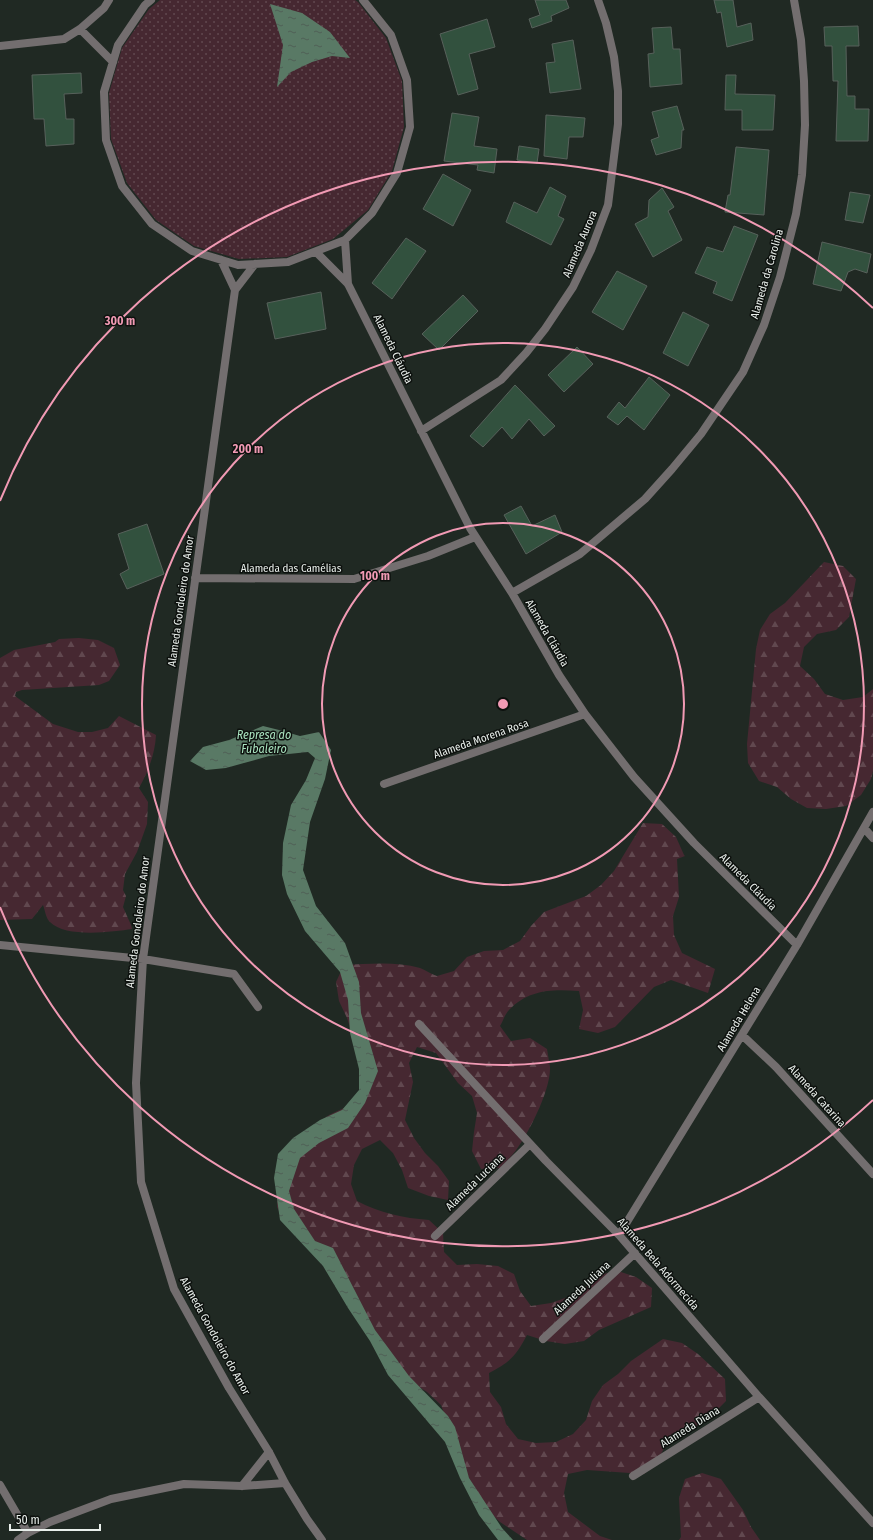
<svg xmlns="http://www.w3.org/2000/svg" width="873" height="1540" font-family="'Fira Sans Condensed',sans-serif">
<style>
.forest{fill:url(#forest-firs)}
.park{fill:url(#park-dots)}
.water{fill:url(#water-ripples)}
.building{fill:#32513e;stroke:#57615b}
.lines{fill:none;stroke-linecap:round;stroke-linejoin:round}
.minor{stroke:#736e6f;stroke-width:8}
.ring{fill:none;stroke:#f19ab4;stroke-width:2}
.labels{text-anchor:middle;dominant-baseline:central;stroke-width:3;stroke-linejoin:round;paint-order:stroke}
.street-label{font-size:11px;fill:#e9efeb;stroke:#0d110e}
.water-label{font-size:12px;font-style:italic;fill:#aae4c0;stroke:#0d110e}
.centre{fill:#f19ab4;stroke:#0d110e;stroke-width:2}
.ring-label{font-size:12px;text-anchor:middle;font-weight:bold;fill:#f19ab4;stroke:#0d110e;stroke-width:3;stroke-linejoin:round;paint-order:stroke}
</style>
<defs>
<pattern id="forest-firs" width="22" height="20" patternUnits="userSpaceOnUse"><rect width="22" height="20" fill="#462831"/><path d="M5 1l3.5 6h-7zM16 11l3.5 6h-7z" fill="#61484f"/></pattern>
<pattern id="park-dots" width="8" height="8" patternUnits="userSpaceOnUse"><rect width="8" height="8" fill="#462831"/><path d="M2 2h.1M6 6h.1" fill="none" stroke="#61484f" stroke-width="1.8" stroke-linecap="round"/></pattern>
<pattern id="water-ripples" width="26" height="14" patternUnits="userSpaceOnUse"><rect width="26" height="14" fill="#597965"/><path d="M2 4q2-2 4 0t4 0M15 11q2-2 4 0t4 0" fill="none" stroke="#506056"/></pattern>
</defs>
<rect width="100%" height="100%" fill="#202923"/>
<path class="forest" d="M 824,562 L 843,566 L 856,579 L 849,617 L 836,630 L 817,634 L 804,647 L 800,666 L 814,679 L 825,694 L 843,700 L 863,697 L 873,689 L 873,771 L 871,779 L 861,795 L 846,806 L 826,809 L 807,808 L 791,799 L 777,787 L 759,781 L 748,763 L 747,744 L 756,649 L 760,630 L 770,614 L 785,603 Z
M 79,638 L 98,640 L 114,648 L 120,665 L 109,681 L 99,685 L 22,690 L 16,692 L 15,696 L 53,724 L 78,732 L 92,732 L 108,728 L 119,716 L 156,735 C 155,754 148,772 139,788 L 148,802 L 147,824 L 137,852 L 125,874 L 123,890 L 126,896 L 123,907 L 131,925 L 132,929 C 112,932 65,938 50,922 C 46,919 45,910 43,905 L 32,919 L 0,920 L 0,658 L 14,650 L 55,642 L 59,639 Z
M 643,823 L 662,824 L 676,837 L 684,855 L 685,856 L 677,859 L 679,897 L 673,916 L 674,935 L 682,953 L 715,969 L 708,993 L 671,980 L 654,987 L 615,1027 L 598,1033 L 579,1029 L 583,1010 L 579,991 C 553,989 529,989 509,1010 C 505,1014 503,1021 500,1026 L 511,1041 L 530,1038 L 547,1049 C 548,1055 549,1061 550,1067 C 551,1090 527,1137 513,1154 C 509,1159 504,1163 500,1168 L 481,1169 L 472,1151 L 474,1132 L 477,1113 L 472,1096 L 458,1083 L 436,1053 L 417,1047 L 409,1063 L 413,1082 L 405,1120 L 414,1138 L 425,1153 L 438,1166 L 449,1181 L 448,1200 L 429,1196 L 408,1188 L 402,1170 L 393,1153 L 380,1140 L 362,1149 L 354,1165 L 351,1184 L 357,1201 C 380,1213 403,1218 429,1220 L 443,1233 L 444,1252 L 457,1265 L 477,1264 L 498,1266 L 514,1274 L 520,1291 L 531,1306 L 551,1303 L 568,1297 L 585,1288 L 598,1275 L 618,1271 L 636,1277 L 652,1288 L 651,1307 L 599,1330 L 584,1341 L 565,1344 L 546,1341 L 527,1335 C 516,1356 510,1362 489,1373 L 490,1392 L 501,1407 L 506,1424 L 518,1439 L 536,1443 L 556,1442 L 573,1434 L 586,1420 L 592,1401 L 603,1385 L 618,1374 L 631,1361 L 663,1339 L 682,1343 L 698,1354 L 725,1379 L 726,1401 L 713,1414 L 698,1425 L 681,1434 L 666,1445 L 657,1461 L 644,1474 L 587,1470 L 568,1474 L 564,1493 L 568,1512 L 600,1536 L 612,1540 L 527,1540 L 500,1522 L 486,1509 L 475,1494 L 441,1405 L 427,1392 L 395,1371 L 331,1257 L 286,1225 L 277,1207 L 278,1188 L 299,1137 L 329,1115 L 346,1107 L 359,1093 L 359,1055 L 347,1018 L 339,1001 L 336,982 L 344,965 C 369,964 395,961 420,968 C 425,970 431,974 437,976 L 454,971 L 467,957 L 484,951 L 503,950 L 520,941 L 531,926 L 544,912 L 586,896 L 601,885 L 614,871 Z
M 702,1473 L 721,1479 L 743,1510 L 751,1527 L 760,1540 L 679,1540 L 681,1537 L 679,1498 L 685,1479 Z"/>
<path class="park" d="M 160,0 L 355,0 L 358,2 L 386,38 L 402,81 L 404,127 L 392,171 L 368,210 L 333,239 L 287,257 L 239,259 L 194,246 L 156,220 L 127,183 L 111,139 L 109,93 L 122,48 L 149,9 Z"/>
<path class="water" d="M 270,4 L 302,13 L 330,32 L 350,58 L 332,56 L 312,62 L 291,72 L 277,87 L 283,45 Z
M 263,726 L 279,730 L 300,736 L 319,732 L 331,750 L 325,779 L 310,822 L 303,870 L 316,906 L 345,943 L 359,982 L 361,1013 L 378,1071 L 365,1103 L 348,1128 L 319,1143 L 300,1158 L 289,1191 L 294,1209 L 315,1241 L 333,1248 L 375,1330 L 409,1376 L 448,1416 L 455,1427 L 469,1478 L 502,1528 L 513,1540 L 498,1540 L 479,1515 L 460,1478 L 445,1442 L 388,1375 L 370,1341 L 348,1308 L 323,1266 L 280,1220 L 274,1178 L 278,1154 L 293,1138 L 320,1120 L 342,1110 L 359,1090 L 359,1069 L 350,1033 L 348,1000 L 340,972 L 305,931 L 287,894 L 282,875 L 283,843 L 291,805 L 306,780 L 315,758 L 308,752 L 269,756 L 226,768 L 206,770 L 190,761 L 203,747 L 229,740 Z"/>
<path class="building" d="M 535,0 L 566,0 L 569,8 L 551,16 L 552,21 L 532,28 L 529,19 L 540,15 Z
M 714,0 L 733,0 L 737,27 L 751,23 L 753,40 L 727,47 L 721,12 L 717,13 Z
M 487,19 L 495,47 L 469,54 L 478,89 L 458,95 L 440,34 Z
M 858,26 L 859,46 L 846,46 L 847,96 L 855,96 L 855,109 L 869,109 L 868,141 L 836,141 L 838,81 L 833,81 L 832,46 L 825,46 L 824,27 Z
M 671,27 L 673,49 L 680,49 L 682,84 L 650,87 L 648,54 L 654,53 L 652,28 Z
M 573,40 L 581,89 L 550,93 L 546,63 L 555,62 L 552,44 Z
M 81,73 L 82,93 L 64,94 L 66,119 L 74,119 L 74,144 L 46,146 L 44,119 L 34,119 L 32,75 Z
M 726,75 L 736,75 L 735,94 L 775,95 L 773,130 L 742,130 L 742,110 L 725,110 Z
M 677,106 L 684,130 L 682,130 L 681,148 L 656,155 L 651,140 L 659,137 L 652,112 Z
M 452,113 L 479,117 L 474,146 L 497,149 L 494,173 L 477,170 L 478,165 L 444,161 Z
M 546,115 L 585,118 L 583,137 L 569,137 L 567,159 L 544,156 Z
M 519,146 L 539,149 L 537,163 L 517,160 Z
M 736,147 L 769,150 L 764,215 L 725,212 L 728,195 L 730,195 Z
M 443,174 L 471,190 L 453,226 L 423,209 Z
M 550,187 L 566,196 L 558,216 L 564,219 L 551,245 L 506,222 L 514,202 L 537,213 Z
M 662,188 L 674,207 L 668,211 L 682,240 L 653,257 L 635,224 L 648,217 L 649,200 Z
M 850,192 L 870,195 L 863,223 L 845,220 Z
M 734,226 L 758,235 L 732,301 L 713,293 L 717,282 L 695,273 L 707,247 L 723,252 Z
M 406,238 L 426,251 L 392,299 L 372,283 Z
M 822,242 L 871,254 L 867,273 L 855,269 L 848,272 L 841,291 L 813,284 Z
M 617,271 L 647,286 L 623,330 L 592,312 Z
M 321,292 L 326,329 L 275,339 L 267,303 Z
M 463,295 L 478,311 L 439,350 L 422,334 Z
M 683,312 L 709,325 L 688,366 L 663,353 Z
M 577,347 L 593,364 L 564,392 L 548,375 Z
M 649,377 L 670,395 L 644,430 L 627,416 L 618,425 L 607,417 L 619,402 L 625,408 Z
M 515,385 L 555,426 L 544,436 L 529,419 L 512,439 L 502,427 L 483,447 L 470,436 Z
M 521,506 L 532,526 L 555,515 L 562,532 L 526,554 L 504,515 Z
M 147,524 L 164,574 L 127,589 L 120,574 L 129,569 L 118,534 Z"/>
<g class="lines">
<path class="minor" d="M 151,0 L 145,5 L 118,45 L 104,92 L 106,140 L 122,186 L 152,224 L 192,251 L 238,265 L 288,262 L 345,240 L 372,213 L 397,173 L 410,127 L 407,80 L 391,35 L 363,0
M 80,29 L 113,62
M 0,46 L 64,39 L 80,29 L 104,8 L 109,0
M 345,240 L 348,284
M 316,252 L 348,284 L 470,528 L 512,593 L 559,675 L 585,714 L 634,777 L 694,843 L 797,945
M 221,260 L 235,290
M 255,264 L 235,290 L 143,959 L 136,1083 L 141,1182 L 174,1289 L 229,1388 L 269,1452 L 285,1483 L 307,1519 L 322,1540
M 421,431 L 501,380 L 526,353 L 545,329 L 573,287 L 591,250 L 608,205 L 618,124 L 618,91 L 614,57 L 606,23 L 598,0
M 195,578 L 354,579 L 428,556 L 475,537
M 512,593 L 580,554 L 645,499 L 672,469 L 701,434 L 743,372 L 764,325 L 780,277 L 796,214 L 802,175 L 805,125 L 804,81 L 801,40 L 794,0
M 384,784 L 585,714
M 864,828 L 873,838
M 0,945 L 143,959 L 234,974 L 258,1007
M 419,1024 L 546,1161 L 619,1235 L 759,1397 L 873,1523
M 742,1035 L 776,1067 L 873,1174
M 619,1235 L 797,945 L 873,812
M 435,1236 L 530,1144
M 543,1339 L 635,1253
M 633,1476 L 759,1397
M 0,1485 L 28,1533
M 242,1486 L 269,1452
M 18,1540 L 28,1533 L 50,1522 L 111,1499 L 184,1484 L 242,1486 L 285,1483"/>
</g>
<g class="ring">
<circle cx="503" cy="704" r="181"/>
<circle cx="503" cy="704" r="361"/>
<path d="M873 1100A542 542 0 0 1 0 907M0 501A542 542 0 0 1 873 308"/>
</g>
<g class="labels">
<g class="street-label">
<text transform="translate(580 244) rotate(-67)">Alameda Aurora</text>
<text transform="translate(767 274) rotate(-74)">Alameda da Carolina</text>
<text transform="translate(393 349) rotate(64)">Alameda Cláudia</text>
<text x="291" y="568">Alameda das Camélias</text>
<text transform="translate(181 601) rotate(-82)">Alameda Gondoleiro do Amor</text>
<text transform="translate(547 633) rotate(60)">Alameda Cláudia</text>
<text transform="translate(481 739) rotate(-19)">Alameda Morena Rosa</text>
<text transform="translate(748 882) rotate(45)">Alameda Cláudia</text>
<text transform="translate(138 922) rotate(-83)">Alameda Gondoleiro do Amor</text>
<text transform="translate(739 1019) rotate(-59)">Alameda Helena</text>
<text transform="translate(817 1096) rotate(48)">Alameda Catarina</text>
<text transform="translate(475 1182) rotate(-44)">Alameda Luciana</text>
<text transform="translate(658 1264) rotate(49)">Alameda Bela Adormecida</text>
<text transform="translate(582 1288) rotate(-43)">Alameda Juliana</text>
<text transform="translate(215 1336) rotate(61)">Alameda Gondoleiro do Amor</text>
<text transform="translate(690 1427) rotate(-32)">Alameda Diana</text>
</g>
<g class="water-label">
<text x="264" y="735">Represa do<tspan x="264" dy="14">Fubaleiro</tspan></text>
</g>
</g>
<circle cx="503" cy="704" r="6" class="centre"/>
<g class="ring-label">
<text x="120" y="325">300 m</text>
<text x="248" y="453">200 m</text>
<text x="375" y="580">100 m</text>
</g>
<path d="M10 1524v6h90v-6" fill="none" stroke="#e9efeb" stroke-width="2"/>
<text x="16" y="1524" font-size="12" fill="#e9efeb" stroke="#0d110e" stroke-width="3" paint-order="stroke">50 m</text>
</svg>
